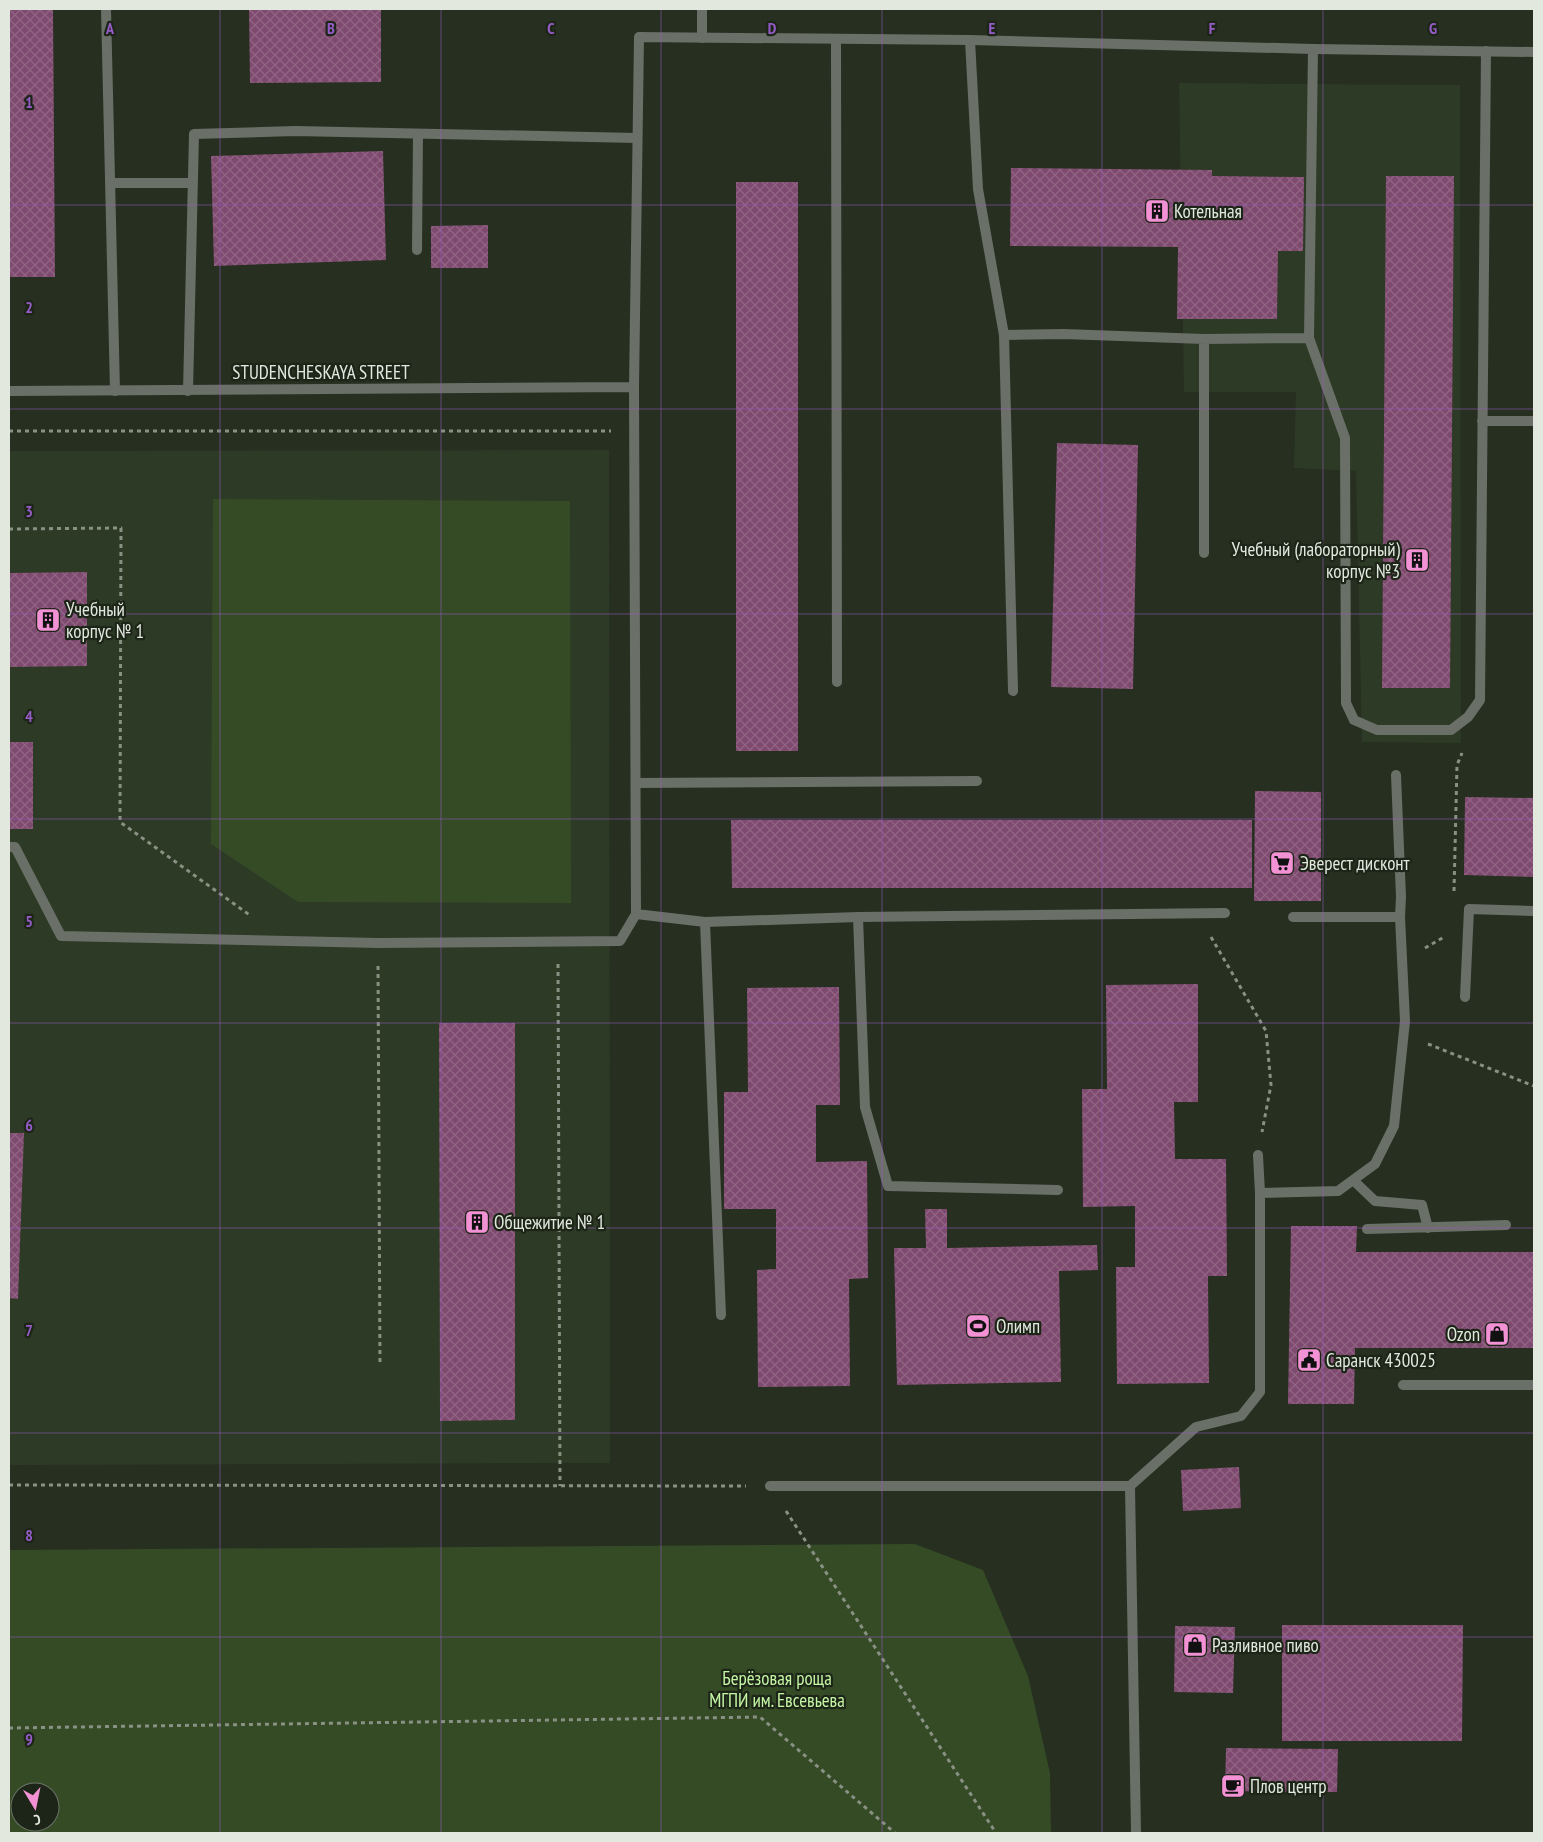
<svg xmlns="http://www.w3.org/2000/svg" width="1543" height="1842" font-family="'PT Sans Narrow',sans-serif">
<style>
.built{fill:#2d3a25}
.green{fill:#354b26;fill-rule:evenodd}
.building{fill:url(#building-cross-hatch)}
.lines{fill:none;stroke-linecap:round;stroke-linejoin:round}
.path{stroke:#899184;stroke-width:3;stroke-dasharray:4 4;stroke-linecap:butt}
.lane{stroke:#6a6f67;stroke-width:10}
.street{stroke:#6a6f67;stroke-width:10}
.grid{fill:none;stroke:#955bc7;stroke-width:1;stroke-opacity:0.55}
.labels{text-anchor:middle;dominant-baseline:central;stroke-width:4.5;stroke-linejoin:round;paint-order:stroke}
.poi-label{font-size:19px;fill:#e2e8de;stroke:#1c2517;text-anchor:start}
.street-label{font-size:19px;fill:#e2e8de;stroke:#1c2517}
.park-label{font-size:19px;fill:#c4f5a4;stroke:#1c2517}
.grid-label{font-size:16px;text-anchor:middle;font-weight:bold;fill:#955bc7;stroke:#1c2517;stroke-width:4.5;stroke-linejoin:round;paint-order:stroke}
</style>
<defs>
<pattern id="building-cross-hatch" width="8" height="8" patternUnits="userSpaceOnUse" patternTransform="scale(1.25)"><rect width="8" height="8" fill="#7f4a6f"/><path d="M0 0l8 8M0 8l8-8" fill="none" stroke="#916483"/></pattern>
</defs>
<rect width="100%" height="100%" fill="#262f20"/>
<path class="built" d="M 1179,83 L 1460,85 L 1461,743 L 1362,742 L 1356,471 L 1294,468 L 1296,392 L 1184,392 Z
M 609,450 L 610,1463 L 9,1465 L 9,451 Z"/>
<path class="green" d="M 213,499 L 570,501 L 571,903 L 298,902 L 211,844 Z
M 915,1544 L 983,1570 L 1028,1676 L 1050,1773 L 1051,1833 L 9,1833 L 9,1550 ZM 20,1792 L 50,1792 L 50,1822 L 20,1822 Z"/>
<path class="building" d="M 9,9 L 53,9 L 55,277 L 9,277 Z
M 249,9 L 381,9 L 381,82 L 250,83 Z
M 383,151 L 386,260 L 214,266 L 211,156 Z
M 1011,168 L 1212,170 L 1212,176 L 1304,177 L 1303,251 L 1278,251 L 1277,319 L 1177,319 L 1178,247 L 1010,246 Z
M 1386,176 L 1454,176 L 1450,688 L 1382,688 Z
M 736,182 L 798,182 L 798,751 L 736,751 Z
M 488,225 L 488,268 L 431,268 L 431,226 Z
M 1057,443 L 1138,445 L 1133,689 L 1051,687 Z
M 87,572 L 87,666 L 9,667 L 9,573 Z
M 9,742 L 33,742 L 33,829 L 9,829 Z
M 1255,791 L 1321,792 L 1321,901 L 1254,901 Z
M 1465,797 L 1534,798 L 1534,877 L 1464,875 Z
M 731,820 L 1252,820 L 1252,888 L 732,888 Z
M 1198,984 L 1198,1102 L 1174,1102 L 1175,1159 L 1226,1159 L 1227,1276 L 1208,1276 L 1209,1383 L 1117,1384 L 1116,1267 L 1135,1267 L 1135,1206 L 1083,1207 L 1082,1089 L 1107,1089 L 1106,985 Z
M 839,987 L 840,1105 L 816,1105 L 816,1162 L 867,1161 L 868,1278 L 849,1279 L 850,1386 L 758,1387 L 757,1270 L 776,1269 L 776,1209 L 724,1209 L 724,1092 L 748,1092 L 747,988 Z
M 439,1023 L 515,1023 L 515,1420 L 440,1421 Z
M 9,1133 L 24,1133 L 18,1299 L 9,1298 Z
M 925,1209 L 947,1209 L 947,1248 L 1097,1245 L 1098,1270 L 1059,1271 L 1061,1382 L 897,1385 L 894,1248 L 926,1248 Z
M 1291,1226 L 1357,1226 L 1356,1252 L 1534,1252 L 1534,1348 L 1355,1348 L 1354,1404 L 1288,1404 Z
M 1239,1467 L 1241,1508 L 1183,1511 L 1181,1470 Z
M 1282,1625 L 1463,1625 L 1462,1741 L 1282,1741 Z
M 1175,1626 L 1235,1627 L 1233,1693 L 1174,1692 Z
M 1226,1748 L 1338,1749 L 1337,1792 L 1225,1791 Z"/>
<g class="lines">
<path class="path" d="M 9,431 L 611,431
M 9,529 L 121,528 L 120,822 L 251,916
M 1454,891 L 1457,765 L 1462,753
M 1211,937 L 1266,1031 L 1271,1085 L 1262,1132
M 1425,948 L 1444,937
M 558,964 L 560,1486
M 378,966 L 380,1366
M 1428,1044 L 1534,1086
M 9,1485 L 746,1486
M 786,1511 L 996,1833
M 9,1728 L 760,1717 L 895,1833"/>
<path class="lane" d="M 106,9 L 115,391
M 702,38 L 702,9
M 836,39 L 837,682
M 970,40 L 978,189 L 1004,335 L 1013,691
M 1313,49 L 1309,338 L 1345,438 L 1346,703 L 1354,720 L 1377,730 L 1451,730 L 1468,717 L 1480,700 L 1486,51
M 110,183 L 193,183
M 417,250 L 418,134
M 1004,335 L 1064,334 L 1204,339 L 1309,338
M 1204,339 L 1204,553
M 188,391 L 194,134 L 295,131 L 637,138
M 1482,421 L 1534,421
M 1396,775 L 1401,897 L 1400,917
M 636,783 L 977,781
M 9,847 L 15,847 L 61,936 L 378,943 L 620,941 L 636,914
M 858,917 L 865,1107 L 888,1186 L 1058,1190
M 705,922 L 721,1315
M 1465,997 L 1469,909 L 1534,911
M 1258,1155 L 1260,1193
M 1353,1180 L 1375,1201 L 1422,1205 L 1428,1228
M 1367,1229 L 1506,1225
M 1403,1385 L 1534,1385
M 770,1486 L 1130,1486 L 1136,1833
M 1130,1486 L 1196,1427 L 1241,1416 L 1260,1392 L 1260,1193 L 1338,1191 L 1375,1164 L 1394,1126 L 1405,1021 L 1400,917 L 1293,917"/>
<path class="street" d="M 9,391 L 634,387
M 1225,913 L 858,917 L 705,922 L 636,914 L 634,387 L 639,37 L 970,40 L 1313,49 L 1534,52"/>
</g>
<path class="grid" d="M 220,9 L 220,1833M 441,9 L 441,1833M 661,9 L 661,1833M 882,9 L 882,1833M 1102,9 L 1102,1833M 1323,9 L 1323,1833M 9,205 L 1534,205M 9,409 L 1534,409M 9,614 L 1534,614M 9,819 L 1534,819M 9,1023 L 1534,1023M 9,1228 L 1534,1228M 9,1433 L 1534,1433M 9,1637 L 1534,1637"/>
<defs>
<symbol id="building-square" viewBox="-11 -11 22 22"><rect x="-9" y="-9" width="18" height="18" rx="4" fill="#f391d5" stroke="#1c2517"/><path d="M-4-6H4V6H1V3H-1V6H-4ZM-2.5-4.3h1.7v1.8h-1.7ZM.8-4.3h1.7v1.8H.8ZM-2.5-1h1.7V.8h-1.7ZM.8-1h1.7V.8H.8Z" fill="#111"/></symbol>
<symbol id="supermarket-square" viewBox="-11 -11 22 22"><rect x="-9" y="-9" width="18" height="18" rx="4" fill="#f391d5" stroke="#1c2517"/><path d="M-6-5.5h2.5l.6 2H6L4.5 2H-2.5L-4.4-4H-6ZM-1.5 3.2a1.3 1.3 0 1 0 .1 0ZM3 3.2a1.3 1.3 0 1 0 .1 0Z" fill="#111"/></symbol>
<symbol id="stadium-square" viewBox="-11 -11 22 22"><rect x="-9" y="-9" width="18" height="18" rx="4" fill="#f391d5" stroke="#1c2517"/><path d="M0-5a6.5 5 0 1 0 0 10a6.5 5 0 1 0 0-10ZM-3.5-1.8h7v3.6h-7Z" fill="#111"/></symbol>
<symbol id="shop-square" viewBox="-11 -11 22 22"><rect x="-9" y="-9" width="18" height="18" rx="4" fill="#f391d5" stroke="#1c2517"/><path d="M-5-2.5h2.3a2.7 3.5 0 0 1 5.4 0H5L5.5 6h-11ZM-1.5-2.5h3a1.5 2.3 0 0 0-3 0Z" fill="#111"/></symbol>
<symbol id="civic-square" viewBox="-11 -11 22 22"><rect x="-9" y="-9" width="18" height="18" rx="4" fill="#f391d5" stroke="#1c2517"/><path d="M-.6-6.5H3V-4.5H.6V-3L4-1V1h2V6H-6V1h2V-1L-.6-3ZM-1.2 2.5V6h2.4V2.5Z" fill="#111"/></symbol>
<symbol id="cafe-square" viewBox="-11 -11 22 22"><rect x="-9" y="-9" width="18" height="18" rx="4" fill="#f391d5" stroke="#1c2517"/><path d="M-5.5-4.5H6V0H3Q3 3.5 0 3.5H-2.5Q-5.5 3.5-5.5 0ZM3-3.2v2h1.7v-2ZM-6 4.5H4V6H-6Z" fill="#111"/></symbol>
</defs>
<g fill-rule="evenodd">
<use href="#building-square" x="1143" y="197" width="28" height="28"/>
<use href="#building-square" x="1403" y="546" width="28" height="28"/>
<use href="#building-square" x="34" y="606" width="28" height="28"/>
<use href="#supermarket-square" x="1268" y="849" width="28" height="28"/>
<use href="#building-square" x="463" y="1208" width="28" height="28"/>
<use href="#stadium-square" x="964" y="1312" width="28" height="28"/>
<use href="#shop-square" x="1483" y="1320" width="28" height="28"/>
<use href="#civic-square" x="1295" y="1346" width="28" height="28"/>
<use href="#shop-square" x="1181" y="1631" width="28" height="28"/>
<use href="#cafe-square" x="1219" y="1772" width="28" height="28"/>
</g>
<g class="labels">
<g class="poi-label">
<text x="1174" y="211">Котельная</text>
<text x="1400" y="549" text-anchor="end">Учебный (лабораторный)<tspan x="1400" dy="22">корпус №3</tspan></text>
<text x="66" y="609">Учебный<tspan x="66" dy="22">корпус № 1</tspan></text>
<text x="1300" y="863">Эверест дисконт</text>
<text x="494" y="1222">Общежитие № 1</text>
<text x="996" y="1326">Олимп</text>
<text x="1480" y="1334" text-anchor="end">Ozon</text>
<text x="1326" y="1360">Саранск 430025</text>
<text x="1212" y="1645">Разливное пиво</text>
<text x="1250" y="1786">Плов центр</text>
</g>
<g class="street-label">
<text x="321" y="372">STUDENCHESKAYA STREET</text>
</g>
<g class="park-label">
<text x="777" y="1678">Берёзовая роща<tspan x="777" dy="22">МГПИ им. Евсевьева</tspan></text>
</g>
</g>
<g class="grid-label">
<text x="110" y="34">A</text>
<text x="331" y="34">B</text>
<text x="551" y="34">C</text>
<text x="772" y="34">D</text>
<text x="992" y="34">E</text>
<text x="1212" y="34">F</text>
<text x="1433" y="34">G</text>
<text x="29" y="108">1</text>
<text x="29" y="313">2</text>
<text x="29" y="517">3</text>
<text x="29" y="722">4</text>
<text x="29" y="927">5</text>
<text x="29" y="1131">6</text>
<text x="29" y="1336">7</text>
<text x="29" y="1541">8</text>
<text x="29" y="1745">9</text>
</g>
<rect width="1543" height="1842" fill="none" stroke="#e2e8de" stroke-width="20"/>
<g transform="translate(35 1807) rotate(170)"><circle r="24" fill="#1c2517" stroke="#6b7367"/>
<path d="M0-4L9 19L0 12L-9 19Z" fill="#f391d5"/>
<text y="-8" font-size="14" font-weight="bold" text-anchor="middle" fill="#e2e8de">С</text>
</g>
</svg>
